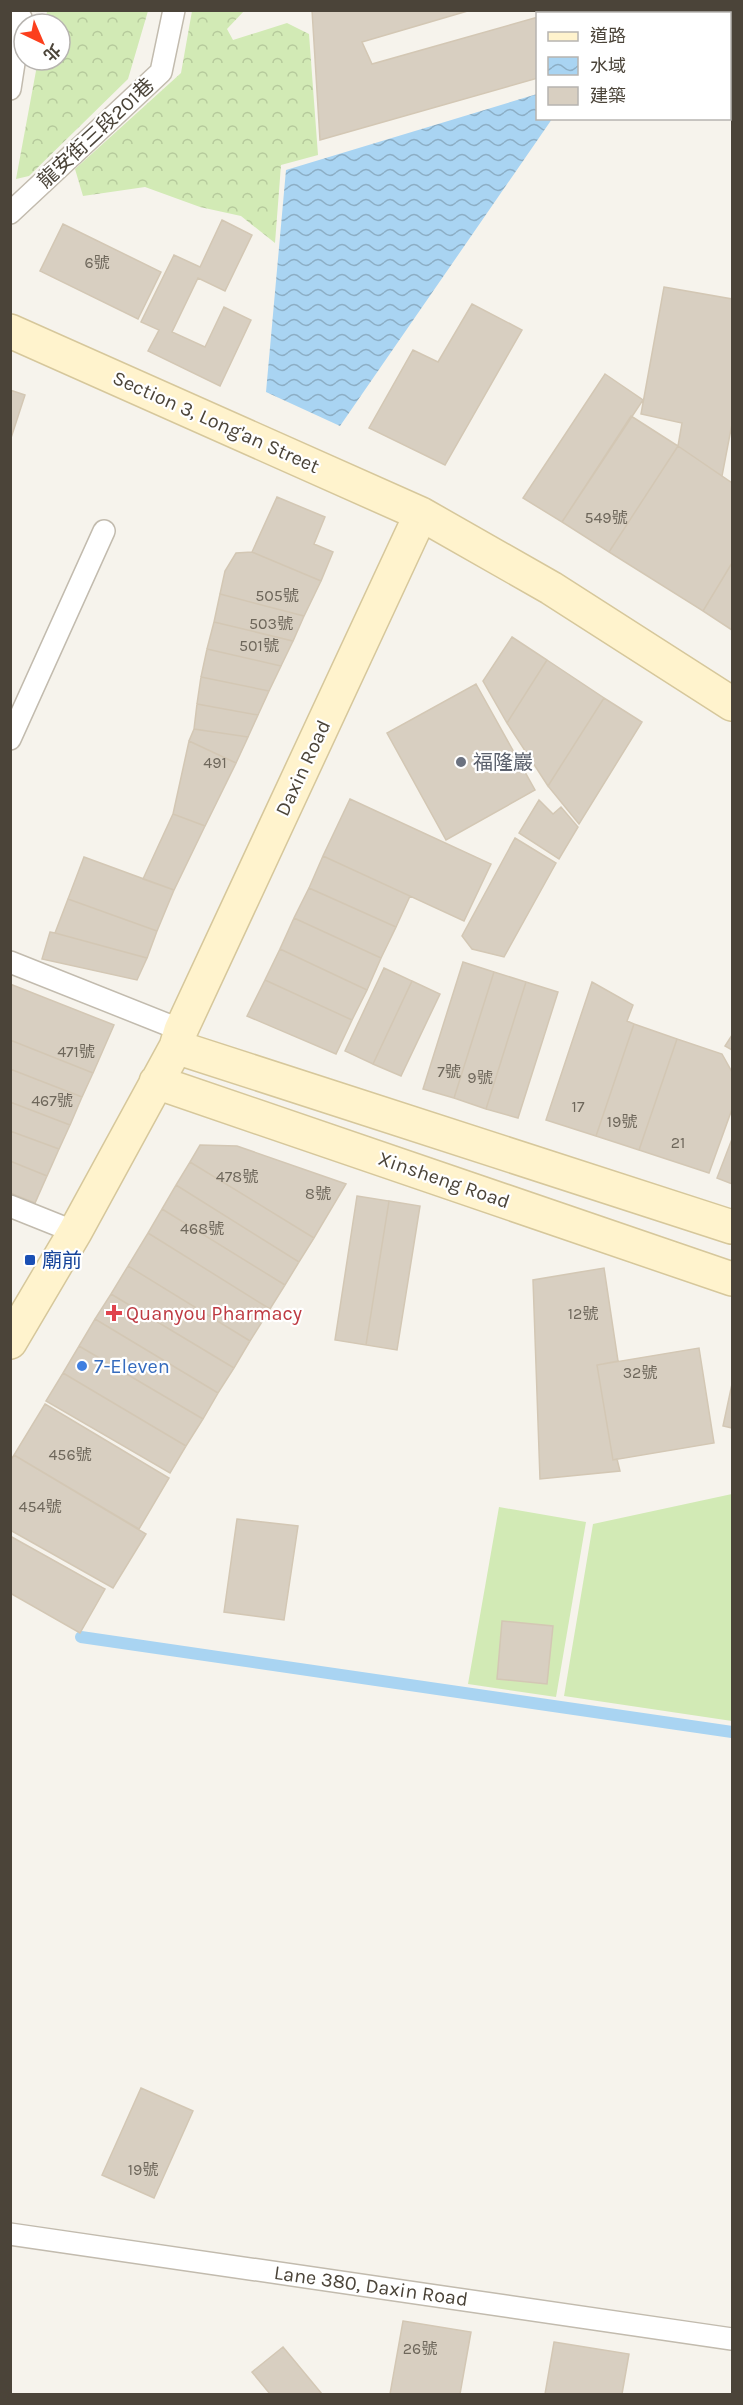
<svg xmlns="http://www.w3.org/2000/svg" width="743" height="2405" font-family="Karla,'Noto Sans TC',sans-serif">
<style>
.grass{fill:#d2eab5}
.forest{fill:url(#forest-crowns)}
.water{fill:url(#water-waves)}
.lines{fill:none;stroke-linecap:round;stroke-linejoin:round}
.stream{stroke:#a9d4f2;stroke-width:12}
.building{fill:#d8cfc1;stroke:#d3c7b4;stroke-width:1.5}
.lane-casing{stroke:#c2bbae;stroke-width:24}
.secondary-casing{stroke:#d6c79b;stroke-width:36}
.lane{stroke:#fff;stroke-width:21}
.secondary{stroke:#fff3cd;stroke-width:33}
.worship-dot{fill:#6b7280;stroke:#fff;stroke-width:2}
.transit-dot{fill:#1a4fb4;stroke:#fff;stroke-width:2}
.health-dot{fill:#e0444e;stroke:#fff;stroke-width:2}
.shop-dot{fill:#3f7fe0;stroke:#fff;stroke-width:2}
.labels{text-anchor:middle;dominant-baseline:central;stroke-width:4.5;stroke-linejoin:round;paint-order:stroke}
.number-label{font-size:16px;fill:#6e675b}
.street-label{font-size:20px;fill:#4b4439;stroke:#fff}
.worship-label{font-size:20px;fill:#5b616d;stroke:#fff;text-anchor:start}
.transit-label{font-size:20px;fill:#164399;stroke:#fff;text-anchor:start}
.health-label{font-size:20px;fill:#be3a42;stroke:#fff;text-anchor:start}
.shop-label{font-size:20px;fill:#366cbe;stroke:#fff;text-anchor:start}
</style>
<defs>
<pattern id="forest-crowns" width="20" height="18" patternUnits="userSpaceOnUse" patternTransform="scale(1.5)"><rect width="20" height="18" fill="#d2eab5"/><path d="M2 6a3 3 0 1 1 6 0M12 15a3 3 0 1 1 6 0" fill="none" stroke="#b6ca9c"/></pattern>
<pattern id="water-waves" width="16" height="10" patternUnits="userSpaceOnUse" patternTransform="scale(1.5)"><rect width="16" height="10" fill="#a9d4f2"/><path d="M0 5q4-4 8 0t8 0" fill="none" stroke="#8caec5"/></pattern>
</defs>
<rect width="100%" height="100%" fill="#f6f3ec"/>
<path class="grass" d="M 732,1494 L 732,1721 L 564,1696 L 593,1524 Z
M 499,1507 L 586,1522 L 556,1697 L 468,1684 Z"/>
<path class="forest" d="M 47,11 L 148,11 L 128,79 L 29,176 L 16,179 L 38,60 L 60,60 L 60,24 L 45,24 Z
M 192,11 L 244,11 L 227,29 L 233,40 L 287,23 L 309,34 L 318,155 L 281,165 L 275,243 L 241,216 L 200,207 L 145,187 L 83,196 L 75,169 L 181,73 Z"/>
<path class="water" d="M 537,94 L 538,118 L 552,119 L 340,426 L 266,392 L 286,170 Z"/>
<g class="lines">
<path class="stream" d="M 81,1637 L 732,1732"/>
</g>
<path class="building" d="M 312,10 L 471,10 L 362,42 L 372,64 L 538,17 L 538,78 L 320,140 Z
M 222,220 L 252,235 L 225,291 L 198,278 L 172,332 L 205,347 L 224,307 L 251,320 L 220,386 L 148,351 L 159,330 L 141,322 L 174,255 L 200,267 Z
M 63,224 L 161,272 L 138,319 L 40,271 Z
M 664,287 L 732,299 L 732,424 L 722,476 L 678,446 L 682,423 L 641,414 Z
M 472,304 L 522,330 L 445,465 L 369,428 L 413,350 L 438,362 Z
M 605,374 L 643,400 L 562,522 L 523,498 Z
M 10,390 L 25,395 L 10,441 Z
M 631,416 L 678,446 L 609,552 L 562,522 Z
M 678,446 L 732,483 L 732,563 L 703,611 L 609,552 Z
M 277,497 L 325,517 L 314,544 L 333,552 L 321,581 L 252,552 Z
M 252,552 L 321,581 L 304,616 L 220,594 L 225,571 L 236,553 Z
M 732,563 L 732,630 L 703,611 Z
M 220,594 L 304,616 L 293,641 L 214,622 Z
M 214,622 L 293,641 L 281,666 L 207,649 Z
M 512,637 L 547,660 L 507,723 L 483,681 Z
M 207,649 L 281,666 L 269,691 L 201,677 Z
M 547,660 L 604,698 L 548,786 L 507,723 Z
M 201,677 L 269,691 L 258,715 L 197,704 Z
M 476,684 L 535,790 L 446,840 L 387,733 Z
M 604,698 L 642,722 L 579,824 L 548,786 Z
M 197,704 L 258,715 L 248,737 L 194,729 Z
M 194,729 L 248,737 L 236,763 L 189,741 Z
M 189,741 L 236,763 L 205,826 L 173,814 Z
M 350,799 L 491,864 L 464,921 L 323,856 Z
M 539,800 L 553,814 L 561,807 L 578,827 L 559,859 L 519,833 Z
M 173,814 L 205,826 L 174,890 L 143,879 Z
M 515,838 L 556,863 L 504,957 L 472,949 L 462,936 Z
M 323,856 L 410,896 L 396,927 L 309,888 Z
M 84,857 L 174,890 L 157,931 L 68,899 Z
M 309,888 L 396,927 L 381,958 L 294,918 Z
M 68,899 L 157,931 L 147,958 L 55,933 Z
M 294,918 L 381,958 L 367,990 L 280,949 Z
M 50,932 L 55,933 L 147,958 L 137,980 L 42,959 Z
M 280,949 L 367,990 L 352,1020 L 265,980 Z
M 463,962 L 494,972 L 454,1098 L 423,1089 Z
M 384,968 L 412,981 L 373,1064 L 345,1051 Z
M 494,972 L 526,982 L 486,1109 L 454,1098 Z
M 265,980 L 352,1020 L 336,1054 L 247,1016 Z
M 412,981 L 440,994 L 401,1076 L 373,1064 Z
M 526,982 L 558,992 L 518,1118 L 486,1109 Z
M 592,982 L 633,1005 L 627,1021 L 634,1024 L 596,1136 L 546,1120 Z
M 10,984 L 114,1025 L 93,1073 L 10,1040 Z
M 634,1024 L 677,1039 L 639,1150 L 596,1136 Z
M 732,1035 L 732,1050 L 725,1046 Z
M 677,1039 L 722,1054 L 732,1072 L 732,1109 L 709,1173 L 639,1150 Z
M 10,1040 L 93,1073 L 82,1097 L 10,1069 Z
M 10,1069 L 82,1097 L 70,1125 L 10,1102 Z
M 10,1102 L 70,1125 L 59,1149 L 10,1131 Z
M 10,1131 L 59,1149 L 47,1176 L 10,1161 Z
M 732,1139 L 732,1184 L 717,1178 Z
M 200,1145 L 237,1146 L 346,1184 L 314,1238 L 190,1162 Z
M 10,1161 L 47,1176 L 35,1203 L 10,1193 Z
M 190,1162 L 314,1238 L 299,1262 L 176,1185 Z
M 176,1185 L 299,1262 L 285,1285 L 162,1209 Z
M 357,1196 L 389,1201 L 366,1345 L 335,1340 Z
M 389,1201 L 420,1206 L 397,1350 L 366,1345 Z
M 162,1209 L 285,1285 L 270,1309 L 148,1233 Z
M 148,1233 L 270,1309 L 250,1341 L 128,1266 Z
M 128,1266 L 250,1341 L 234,1368 L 111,1294 Z
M 604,1268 L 618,1361 L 597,1365 L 613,1460 L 617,1459 L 620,1471 L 540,1479 L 533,1280 Z
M 111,1294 L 234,1368 L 218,1393 L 95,1319 Z
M 95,1319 L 218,1393 L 203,1419 L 79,1346 Z
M 79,1346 L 203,1419 L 186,1446 L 63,1373 Z
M 699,1348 L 714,1443 L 613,1460 L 597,1365 Z
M 63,1373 L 186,1446 L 170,1473 L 46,1401 Z
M 732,1384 L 732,1428 L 723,1426 Z
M 45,1404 L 169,1478 L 139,1529 L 14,1455 Z
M 14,1455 L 146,1534 L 113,1588 L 10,1530 L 10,1461 Z
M 237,1519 L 298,1526 L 284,1620 L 224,1612 Z
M 10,1536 L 105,1589 L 80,1633 L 10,1593 Z
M 502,1621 L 553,1626 L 547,1684 L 497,1679 Z
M 141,2088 L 193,2111 L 154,2198 L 102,2175 Z
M 403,2321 L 471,2332 L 460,2394 L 390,2394 Z
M 554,2342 L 629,2354 L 622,2394 L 545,2394 Z
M 283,2347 L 322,2394 L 270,2394 L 252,2372 Z"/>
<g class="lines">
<defs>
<path id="lane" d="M 10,89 L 21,18 L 13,10
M 10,213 L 161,72 L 174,10
M 10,739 L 104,531
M 10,962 L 181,1030
M 10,1206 L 75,1232
M 10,2234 L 732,2339"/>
<path id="secondary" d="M 10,331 L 421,514 L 551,588 L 732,704
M 176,1047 L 732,1227
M 156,1082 L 732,1279
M 10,1342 L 75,1232 L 176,1047 L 181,1030 L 421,514"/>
</defs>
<use href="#lane" class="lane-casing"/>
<use href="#secondary" class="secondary-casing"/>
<use href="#lane" class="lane"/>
<use href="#secondary" class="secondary"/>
</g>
<circle class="worship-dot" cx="461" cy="762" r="6"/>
<rect class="transit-dot" x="24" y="1254" width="12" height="12" rx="3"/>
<path class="health-dot" d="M111 1304h6v6h6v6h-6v6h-6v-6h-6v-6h6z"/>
<circle class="shop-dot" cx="82" cy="1366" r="6"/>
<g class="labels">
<g class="number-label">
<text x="97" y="262">6號</text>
<text x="606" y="517">549號</text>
<text x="277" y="595">505號</text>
<text x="271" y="623">503號</text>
<text x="259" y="645">501號</text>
<text x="215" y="762">491</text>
<text x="76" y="1051">471號</text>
<text x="449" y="1071">7號</text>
<text x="480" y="1077">9號</text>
<text x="52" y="1100">467號</text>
<text x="578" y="1106">17</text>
<text x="622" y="1121">19號</text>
<text x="678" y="1142">21</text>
<text x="237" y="1176">478號</text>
<text x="318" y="1193">8號</text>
<text x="202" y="1228">468號</text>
<text x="583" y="1313">12號</text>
<text x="640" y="1372">32號</text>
<text x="70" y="1454">456號</text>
<text x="40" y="1506">454號</text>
<text x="143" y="2169">19號</text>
<text x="420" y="2348">26號</text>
</g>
<g class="street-label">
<text transform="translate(96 133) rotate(-43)">龍安街三段201巷</text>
<text transform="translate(216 422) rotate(24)">Section 3, Long'an Street</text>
<text transform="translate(303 768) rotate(-65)">Daxin Road</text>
<text transform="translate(444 1180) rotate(19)">Xinsheng Road</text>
<text transform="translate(371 2286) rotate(8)">Lane 380, Daxin Road</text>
</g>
<g class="worship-label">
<text x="473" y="762">福隆巖</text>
</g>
<g class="transit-label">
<text x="42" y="1260">廟前</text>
</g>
<g class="health-label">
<text x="126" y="1313">Quanyou Pharmacy</text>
</g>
<g class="shop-label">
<text x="94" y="1366">7-Eleven</text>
</g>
</g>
<rect width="743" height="2405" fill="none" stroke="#4b4439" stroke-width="24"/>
<rect x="536" y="12" width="195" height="108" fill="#ffffff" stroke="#b7b4b0" stroke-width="1.5"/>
<rect x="548" y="32" width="30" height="9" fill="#fff3cd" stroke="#b7b4b0" stroke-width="1.5"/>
<text x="590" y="42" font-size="18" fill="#4b4439">道路</text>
<rect x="548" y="57" width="30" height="18" fill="url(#water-waves)" stroke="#b7b4b0" stroke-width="1.5"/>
<text x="590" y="72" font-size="18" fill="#4b4439">水域</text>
<rect x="548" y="87" width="30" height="18" fill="#d8cfc1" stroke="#b7b4b0" stroke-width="1.5"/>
<text x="590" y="102" font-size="18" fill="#4b4439">建築</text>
<g transform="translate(42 42) rotate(136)"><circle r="28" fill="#ffffff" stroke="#b7b4b0" stroke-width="1.5"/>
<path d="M0-4.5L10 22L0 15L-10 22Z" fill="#fc3f1d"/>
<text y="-9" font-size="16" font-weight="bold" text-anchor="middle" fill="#4b4439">北</text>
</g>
</svg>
